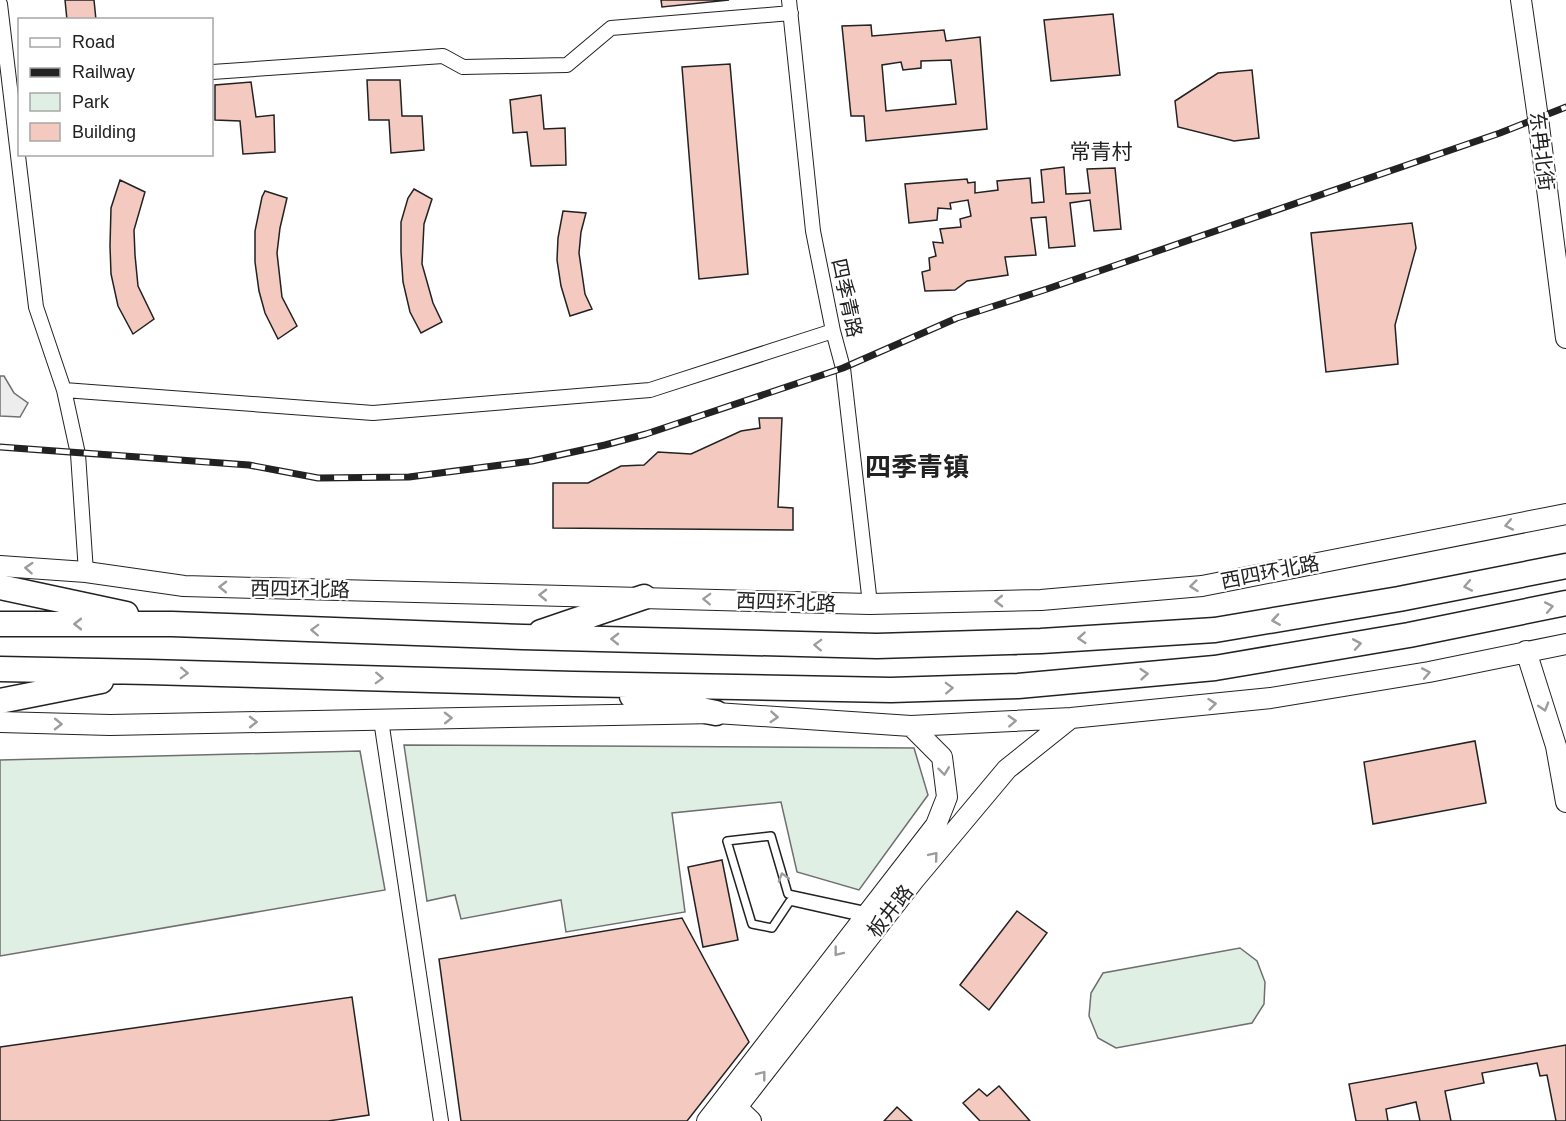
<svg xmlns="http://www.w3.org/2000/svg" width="1566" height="1121" font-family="Helvetica,'Noto Sans SC',sans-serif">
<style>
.green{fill:#e0efe3;stroke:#6f6f6f;stroke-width:1.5}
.parking{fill:#ededed;stroke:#6f6f6f;stroke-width:1.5}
.building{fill:#f3c9c0;stroke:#222;stroke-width:1.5;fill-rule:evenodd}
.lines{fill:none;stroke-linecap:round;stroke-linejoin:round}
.lane-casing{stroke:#222;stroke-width:10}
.street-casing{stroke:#222;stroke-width:16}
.secondary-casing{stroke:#222;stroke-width:22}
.highway-casing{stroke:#222;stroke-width:27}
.lane{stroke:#fff;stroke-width:7}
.street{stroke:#fff;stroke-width:14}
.secondary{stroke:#fff;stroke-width:20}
.highway{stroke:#fff;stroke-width:24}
.rail-casing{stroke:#222;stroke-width:7}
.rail{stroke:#fff;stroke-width:4.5;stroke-dasharray:14;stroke-linecap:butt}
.oneway{stroke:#9c9c9c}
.labels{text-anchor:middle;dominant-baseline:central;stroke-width:4.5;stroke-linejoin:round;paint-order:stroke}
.street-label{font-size:20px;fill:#222;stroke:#fff}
.neighbourhood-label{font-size:21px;fill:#222;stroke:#fff}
.district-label{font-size:26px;font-weight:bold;fill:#222;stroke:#fff}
</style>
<rect width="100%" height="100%" fill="#fff"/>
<path class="green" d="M 404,745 L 914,748 L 928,795 L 859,890 L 797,872 L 781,802 L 672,813 L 685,912 L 566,932 L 561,900 L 461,919 L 455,895 L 427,901 Z
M 360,751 L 385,890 L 0,956 L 0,760 Z
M 1240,948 L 1257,961 L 1265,982 L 1264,1004 L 1252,1023 L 1116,1048 L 1098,1038 L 1089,1016 L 1091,993 L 1103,973 Z"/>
<path class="parking" d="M 0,376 L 4,376 L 14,393 L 28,403 L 20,417 L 0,416 Z"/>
<path class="building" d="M 65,0 L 94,0 L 96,20 L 67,20 Z
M 661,0 L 729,0 L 662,7 Z
M 1113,14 L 1120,75 L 1051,81 L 1044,20 Z
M 871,25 L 872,36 L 944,30 L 946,41 L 980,37 L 987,129 L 866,141 L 864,116 L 851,116 L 842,26 ZM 951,60 L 956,104 L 886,111 L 882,65 L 901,62 L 903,70 L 921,68 L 921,61 Z
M 730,64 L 748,274 L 699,279 L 682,67 Z
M 1252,70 L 1259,138 L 1234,141 L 1178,127 L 1175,101 L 1218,73 Z
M 367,80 L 400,80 L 402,116 L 422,116 L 424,150 L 391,153 L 389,120 L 369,120 Z
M 251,82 L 256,117 L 274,115 L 275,152 L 243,154 L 240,121 L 215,120 L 215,85 Z
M 541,95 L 544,129 L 565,128 L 566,165 L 531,166 L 527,132 L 513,133 L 510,100 Z
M 1064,167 L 1066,194 L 1090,193 L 1087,169 L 1115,168 L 1121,229 L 1094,231 L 1090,200 L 1070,203 L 1075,246 L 1049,248 L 1046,217 L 1031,218 L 1036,255 L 1005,257 L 1008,275 L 967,281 L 955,290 L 925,291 L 922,272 L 930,270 L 929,258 L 936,256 L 933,242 L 943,243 L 940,229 L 961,227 L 960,219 L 971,216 L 968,200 L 950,203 L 951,209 L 938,208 L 937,220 L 909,223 L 905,184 L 967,179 L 968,183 L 975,182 L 975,193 L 998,190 L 997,181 L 1030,178 L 1032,203 L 1044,202 L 1041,170 Z
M 120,180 L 145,192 L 134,230 L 135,255 L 138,286 L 154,319 L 133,334 L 118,306 L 111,274 L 110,246 L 111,208 Z
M 414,189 L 432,199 L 424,224 L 422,264 L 433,303 L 442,322 L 421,333 L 410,312 L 403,282 L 401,252 L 401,222 L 408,198 Z
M 265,191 L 287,198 L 280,228 L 277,253 L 282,297 L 297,326 L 278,339 L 265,313 L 259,291 L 255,262 L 255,231 L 262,197 Z
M 563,211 L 586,213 L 581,232 L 579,253 L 585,294 L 592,309 L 570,316 L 561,286 L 557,260 L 558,238 Z
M 1412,223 L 1416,248 L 1395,325 L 1398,364 L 1326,372 L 1311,233 Z
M 759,418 L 782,418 L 778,507 L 793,508 L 793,530 L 553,528 L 553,483 L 588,483 L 621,466 L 644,465 L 658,452 L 691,454 L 741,431 L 760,428 Z
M 1475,741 L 1486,803 L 1373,824 L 1364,762 Z
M 722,860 L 738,940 L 703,947 L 688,867 Z
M 1017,911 L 1047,933 L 989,1010 L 960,985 Z
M 682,918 L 749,1042 L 687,1121 L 461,1121 L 439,959 Z
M 352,997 L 369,1115 L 328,1121 L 0,1121 L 0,1047 Z
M 1566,1045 L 1566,1121 L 1356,1121 L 1349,1084 Z
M 1537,1063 L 1540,1076 L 1547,1075 L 1556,1121 L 1451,1121 L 1445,1091 L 1484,1083 L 1482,1073 Z
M 999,1086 L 1030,1121 L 980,1121 L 963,1103 L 979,1089 L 987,1096 Z
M 1416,1102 L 1420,1121 L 1388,1121 L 1386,1109 Z
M 897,1107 L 912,1121 L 884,1121 Z"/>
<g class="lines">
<defs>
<path id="lane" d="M 861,917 L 790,901 L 772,928 L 752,924 L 727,841 L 771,836 L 788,894 L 867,911"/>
<path id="street" d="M 789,0 L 813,231 L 833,331 L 843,368 L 870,604
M 0,4 L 36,307 L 64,390 L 78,454 L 86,572
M 212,72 L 443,56 L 463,67 L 567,65 L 611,28 L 791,13
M 64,390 L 373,413 L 650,390 L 833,331
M 381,720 L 441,1121"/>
<path id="secondary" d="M 1521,0 L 1538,118 L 1566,338
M 0,566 L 86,572 L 184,586 L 870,604 L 1041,600 L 1202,586 L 1566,514
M 1526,651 L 1556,746 L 1566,802
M 0,722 L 110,725 L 716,713 L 911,726 L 1071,718 L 1271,698 L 1429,672 L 1566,644
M 728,1099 L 751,1121
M 707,1121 L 936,825 L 947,797 L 942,757 L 911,726
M 726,1121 L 914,880 L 1007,769 L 1071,718"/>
<path id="highway" d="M 0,587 L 126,614
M 0,624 L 172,624 L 523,637 L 877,646 L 1041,641 L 1215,630 L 1399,599 L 1566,566
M 541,632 L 644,597
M 0,669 L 149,672 L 574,684 L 891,690 L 1018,686 L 1215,668 L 1409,635 L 1566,603
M 632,696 L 716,713
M 0,701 L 101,681"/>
</defs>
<use href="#lane" class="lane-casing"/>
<use href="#street" class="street-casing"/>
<use href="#secondary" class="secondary-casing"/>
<use href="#highway" class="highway-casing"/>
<use href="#lane" class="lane"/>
<use href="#street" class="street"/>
<use href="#secondary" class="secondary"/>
<use href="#highway" class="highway"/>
<defs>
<path id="rail" d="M 0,447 L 249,465 L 318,478 L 409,477 L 532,461 L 605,445 L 646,434 L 843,368 L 957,318 L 1047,289 L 1500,133 L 1566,107"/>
</defs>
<use href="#rail" class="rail-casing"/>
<use href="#rail" class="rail"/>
</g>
<defs><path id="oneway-chevron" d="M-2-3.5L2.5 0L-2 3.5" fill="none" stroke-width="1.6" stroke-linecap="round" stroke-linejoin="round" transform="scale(1.5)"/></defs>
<g class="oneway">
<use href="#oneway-chevron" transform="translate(1509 525) rotate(169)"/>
<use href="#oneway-chevron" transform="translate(29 568) rotate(-176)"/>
<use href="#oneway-chevron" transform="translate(1194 586) rotate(174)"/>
<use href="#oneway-chevron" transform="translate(1468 586) rotate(169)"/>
<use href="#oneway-chevron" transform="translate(223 587) rotate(-179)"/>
<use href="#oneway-chevron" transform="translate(543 595) rotate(-179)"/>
<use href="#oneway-chevron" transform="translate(707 599) rotate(-178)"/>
<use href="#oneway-chevron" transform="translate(999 601) rotate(179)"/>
<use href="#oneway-chevron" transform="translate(1549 607) rotate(-11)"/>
<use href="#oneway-chevron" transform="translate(1276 620) rotate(171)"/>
<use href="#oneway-chevron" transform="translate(78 624) rotate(-180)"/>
<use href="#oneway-chevron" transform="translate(315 630) rotate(-178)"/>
<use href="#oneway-chevron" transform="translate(1082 638) rotate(176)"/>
<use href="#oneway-chevron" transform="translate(615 639) rotate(-179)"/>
<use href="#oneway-chevron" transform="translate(1357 644) rotate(-10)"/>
<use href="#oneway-chevron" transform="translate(818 645) rotate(-178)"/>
<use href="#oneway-chevron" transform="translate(184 673) rotate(2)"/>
<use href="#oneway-chevron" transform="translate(1426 673) rotate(-11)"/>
<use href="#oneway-chevron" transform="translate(1144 674) rotate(-5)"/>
<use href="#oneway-chevron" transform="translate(379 678) rotate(2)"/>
<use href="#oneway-chevron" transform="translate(949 688) rotate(-2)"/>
<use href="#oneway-chevron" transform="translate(1212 704) rotate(-6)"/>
<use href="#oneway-chevron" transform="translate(1544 707) rotate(73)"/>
<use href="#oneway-chevron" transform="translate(774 717) rotate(4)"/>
<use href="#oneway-chevron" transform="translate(448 718) rotate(-1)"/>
<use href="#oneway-chevron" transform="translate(1012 721) rotate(-3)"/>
<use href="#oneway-chevron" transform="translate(253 722) rotate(-1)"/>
<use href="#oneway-chevron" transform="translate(58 724) rotate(1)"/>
<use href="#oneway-chevron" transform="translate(944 771) rotate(83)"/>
<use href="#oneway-chevron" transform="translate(934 856) rotate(-50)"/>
<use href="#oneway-chevron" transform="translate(783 877) rotate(-106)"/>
<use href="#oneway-chevron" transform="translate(838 952) rotate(128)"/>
<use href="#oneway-chevron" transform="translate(762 1075) rotate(-52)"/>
</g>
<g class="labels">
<g class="street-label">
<text transform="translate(1542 151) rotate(83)">东冉北街</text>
<text transform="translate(847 298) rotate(78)">四季青路</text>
<text transform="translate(1270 572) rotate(-11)">西四环北路</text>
<text transform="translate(300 589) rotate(1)">西四环北路</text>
<text transform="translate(786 602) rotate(2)">西四环北路</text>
<text transform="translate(890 911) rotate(-52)">板井路</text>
</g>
<g class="neighbourhood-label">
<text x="1101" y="151">常青村</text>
</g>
<g class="district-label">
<text x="917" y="467">四季青镇</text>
</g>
</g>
<rect x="18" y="18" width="195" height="138" fill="#ffffff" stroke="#a7a7a7" stroke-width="1.5"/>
<rect x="30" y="38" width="30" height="9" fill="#ffffff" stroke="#a7a7a7" stroke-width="1.5"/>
<text x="72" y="48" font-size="18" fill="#222222">Road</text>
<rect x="30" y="68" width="30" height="9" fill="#222222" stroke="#a7a7a7" stroke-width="1.5"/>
<text x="72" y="78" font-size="18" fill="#222222">Railway</text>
<rect x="30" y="93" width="30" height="18" fill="#e0efe3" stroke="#a7a7a7" stroke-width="1.5"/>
<text x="72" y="108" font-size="18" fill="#222222">Park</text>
<rect x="30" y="123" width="30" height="18" fill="#f3c9c0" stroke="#a7a7a7" stroke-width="1.5"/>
<text x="72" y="138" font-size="18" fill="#222222">Building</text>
</svg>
